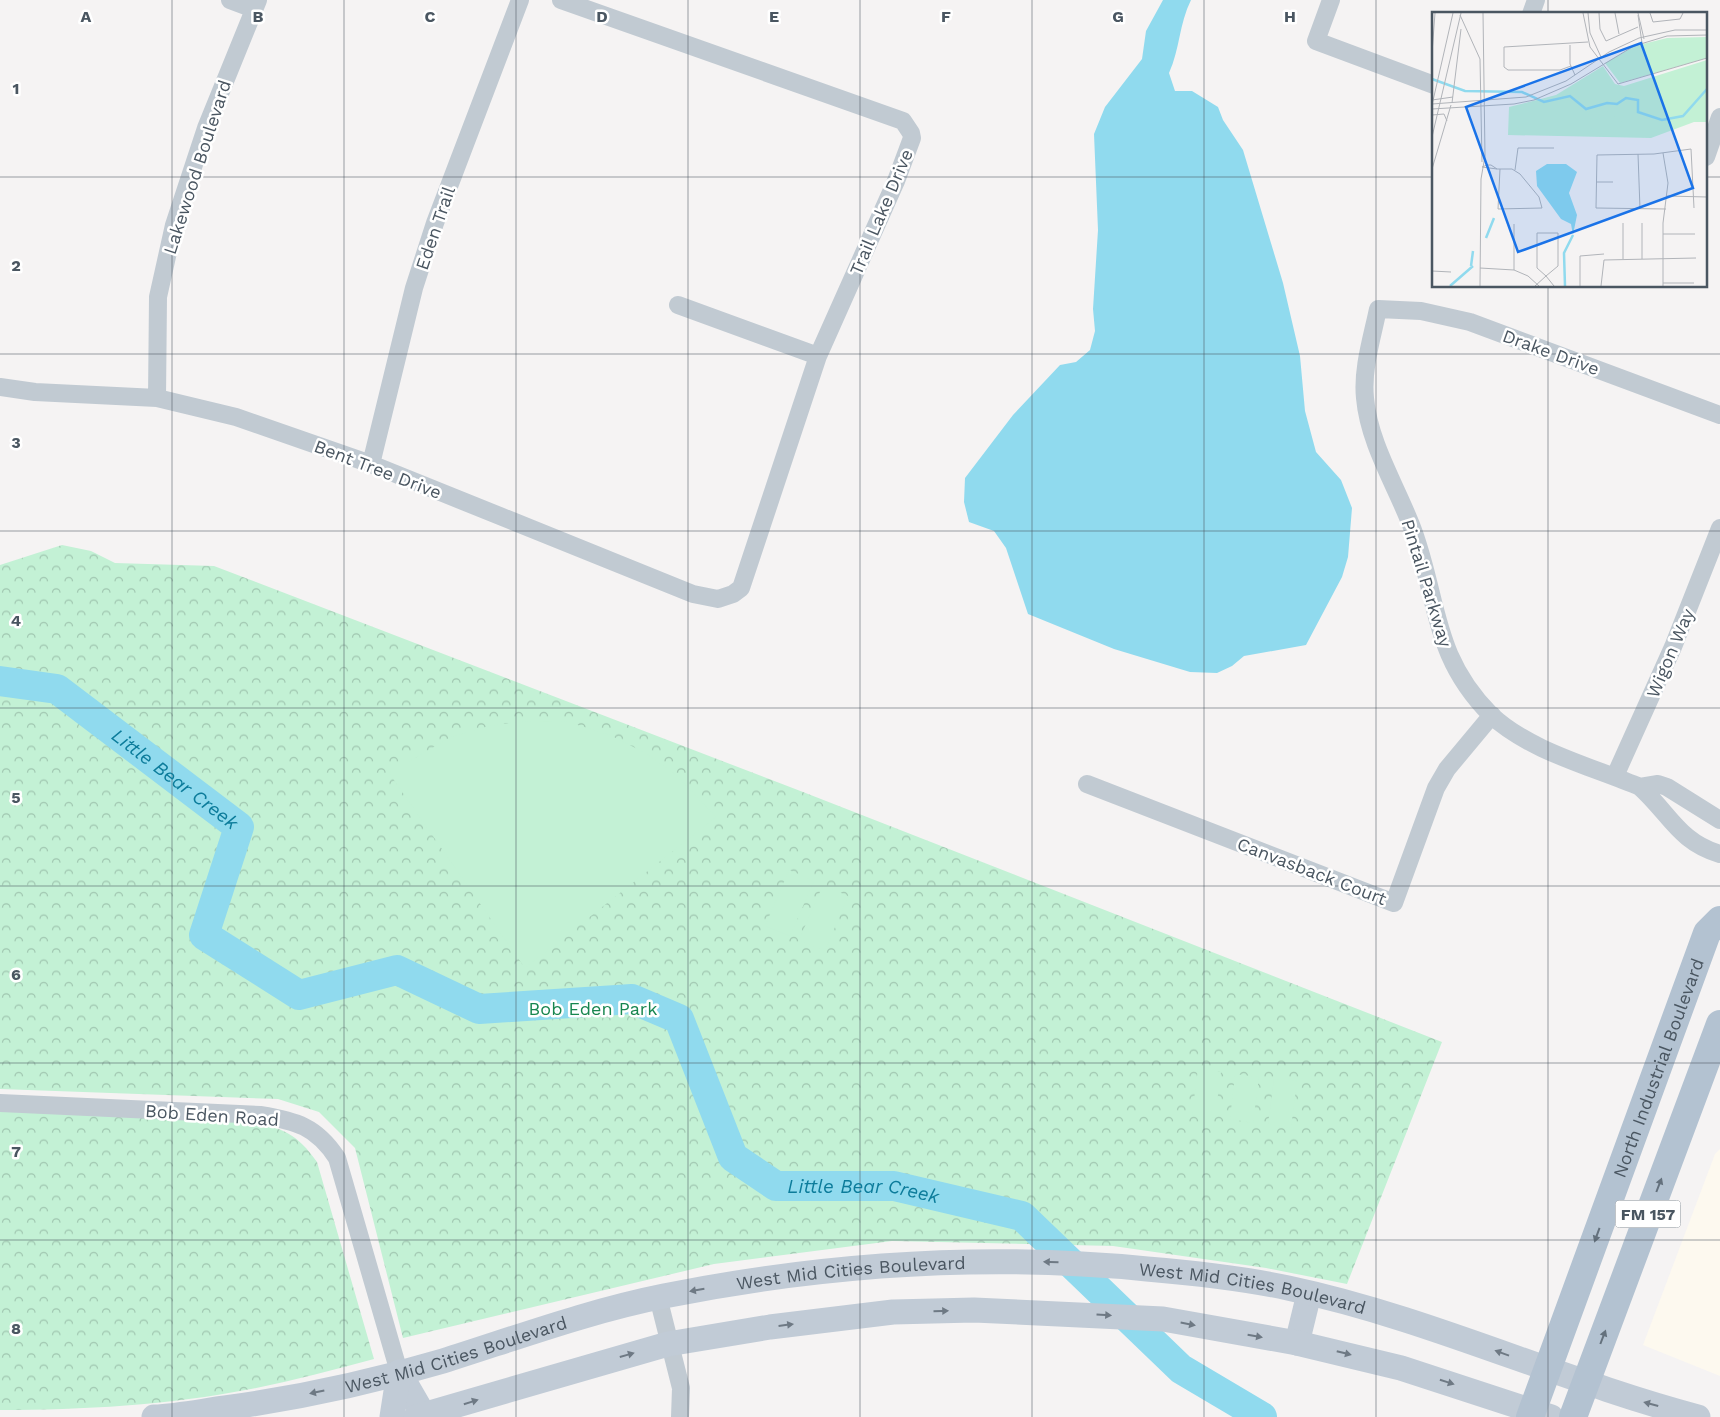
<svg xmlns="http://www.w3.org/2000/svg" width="1720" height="1417" font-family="'Work Sans',sans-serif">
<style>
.commercial{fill:#fdf9ef}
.forest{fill:url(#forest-crowns)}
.garden{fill:#c3f1d5}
.water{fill:#90daee}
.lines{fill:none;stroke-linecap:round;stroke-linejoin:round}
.river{stroke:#90daee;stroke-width:30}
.street{stroke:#c1cad2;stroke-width:18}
.secondary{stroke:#c1cbd6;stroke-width:25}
.primary{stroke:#b3c2d1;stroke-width:28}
.oneway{fill:#64717d}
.oneway2{fill:#6e7984}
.grid{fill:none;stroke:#4a5661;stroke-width:1;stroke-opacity:0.55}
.labels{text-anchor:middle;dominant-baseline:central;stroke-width:5;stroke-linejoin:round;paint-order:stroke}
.shield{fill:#fff;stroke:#808990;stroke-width:1}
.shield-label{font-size:16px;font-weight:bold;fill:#4a5661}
.street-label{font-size:18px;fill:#4a5661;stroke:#fff}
.park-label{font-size:18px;fill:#17864f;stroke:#fff}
.water-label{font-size:19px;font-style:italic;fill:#0c7c9b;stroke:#fff}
.inset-river{fill:none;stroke:#90daee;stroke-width:2.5}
.inset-road{fill:none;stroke:#b1b4b9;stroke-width:1}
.view{fill:#1a73e8;fill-opacity:0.15;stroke:#1a73e8;stroke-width:2.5}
.inset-edge{fill:none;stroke:#4a5661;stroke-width:2.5}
.grid-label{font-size:16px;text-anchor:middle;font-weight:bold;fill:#4a5661;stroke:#fff;stroke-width:5;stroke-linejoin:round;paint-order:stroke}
</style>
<defs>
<pattern id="forest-crowns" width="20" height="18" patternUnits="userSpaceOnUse" patternTransform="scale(1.25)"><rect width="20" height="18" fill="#c3f1d5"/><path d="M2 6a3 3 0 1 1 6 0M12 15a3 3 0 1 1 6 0" fill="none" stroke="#a0c6b0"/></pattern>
</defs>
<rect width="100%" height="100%" fill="#f5f3f3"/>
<path class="commercial" d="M 1720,1149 L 1720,1376 L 1643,1345 L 1715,1154 Z"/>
<path class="forest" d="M 62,545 L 91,551 L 115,563 L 214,566 L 803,792 L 1442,1042 L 1347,1284 L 1266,1268 L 1113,1246 L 892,1241 L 714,1264 L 403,1338 L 355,1148 L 319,1112 L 278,1099 L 0,1089 L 0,565 Z
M 0,1110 L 243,1121 C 278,1127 295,1130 317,1162 L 374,1359 C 333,1370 292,1381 251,1389 C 169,1405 83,1410 0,1410 Z"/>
<path class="garden" d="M 524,721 L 568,722 L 610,735 L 647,754 L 676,775 L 716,817 L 525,968 L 389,773 L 451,737 L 489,726 Z
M 789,870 L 814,881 L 790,936 L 765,926 Z
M 823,885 L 848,896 L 825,951 L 799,940 Z
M 1198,1069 L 1221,1072 L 1215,1118 L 1192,1115 Z
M 1235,1074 L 1259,1077 L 1253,1123 L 1230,1119 Z
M 1274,1079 L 1297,1081 L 1291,1128 L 1268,1124 Z"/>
<path class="water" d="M 1163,0 L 1191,0 C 1179,24 1180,49 1169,73 L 1175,91 L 1192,91 L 1218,107 L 1223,120 L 1243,150 L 1283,283 L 1300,356 L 1305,411 L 1316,452 L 1341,480 L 1352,508 L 1348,557 L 1342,577 L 1306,645 L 1244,656 L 1232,666 L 1217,673 L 1190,672 L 1114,649 L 1028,614 L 1006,548 L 994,531 L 969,522 L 964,502 L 965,478 L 1013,415 L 1060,365 L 1076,362 L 1090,350 L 1095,331 L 1093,309 L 1098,230 L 1094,134 L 1105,107 L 1142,59 L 1146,31 Z"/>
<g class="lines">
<path class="river" id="s1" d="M 0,681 L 57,689 L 239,827 L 204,935 L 299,995 L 397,970 L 479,1009 L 632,999 L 679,1019 L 733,1157 L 776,1186 L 894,1186 L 1022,1216 L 1181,1369 L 1262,1417"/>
<path class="street" d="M 230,0 L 254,9
M 1331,0 L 1316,41 L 1434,85
M 1531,14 L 1536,0
M 1706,157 L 1720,117
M 678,305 L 818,356
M 0,387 L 35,392 L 157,398 L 236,417 L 371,464 L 693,594 L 718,599 L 733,594 L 741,588 L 818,356 L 896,181 L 912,138 L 911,133 L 903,121 L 561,0
M 157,398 L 158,297 L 174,225 L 206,128 L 258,0
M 371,464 L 414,288 L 435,223 L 520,0
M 1615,776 L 1673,647 L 1720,528
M 1087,784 L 1394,903 L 1436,788 L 1447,769 L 1492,715
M 1640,787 C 1593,767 1529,751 1491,715 C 1432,656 1439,601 1413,530 C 1397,487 1369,444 1365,398 C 1362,369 1372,338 1378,309 L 1421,311 L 1470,322 L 1720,415
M 1720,820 L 1667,787 L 1658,784 L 1640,787 C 1670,814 1679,842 1720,854
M 0,1103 L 260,1115 C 296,1121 316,1126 337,1158 L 399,1372
M 658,1297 L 681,1388 L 680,1417"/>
<g class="secondary">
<path d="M 1297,1343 L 1309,1294"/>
<path d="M 399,1372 L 425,1417"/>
<path id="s2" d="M 154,1417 C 178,1416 202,1411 225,1408 C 298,1398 372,1382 443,1361 C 516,1338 589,1311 664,1296 C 824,1264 985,1253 1147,1269 C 1194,1273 1242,1278 1288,1288 C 1429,1318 1559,1380 1698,1417"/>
<path d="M 392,1417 L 399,1372"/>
<path d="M 416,1417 L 668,1344 L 770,1327 L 893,1312 L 974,1310 L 1163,1319 L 1297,1343 L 1401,1368 L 1551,1417"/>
</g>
<g class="primary">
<path id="s3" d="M 1530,1417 L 1707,933 L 1720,920"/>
<path d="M 1573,1417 L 1720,1024"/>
</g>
</g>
<defs><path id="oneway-solid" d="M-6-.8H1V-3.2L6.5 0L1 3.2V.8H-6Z" transform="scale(1.25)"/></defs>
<g class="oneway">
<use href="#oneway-solid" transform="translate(1659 1185) rotate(-69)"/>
<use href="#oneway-solid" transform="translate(1597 1235) rotate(110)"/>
<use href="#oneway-solid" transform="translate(1603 1337) rotate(-69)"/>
</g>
<g class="oneway2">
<use href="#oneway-solid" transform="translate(1051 1262) rotate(-178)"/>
<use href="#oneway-solid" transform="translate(697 1290) rotate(170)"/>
<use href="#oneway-solid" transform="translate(941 1311) rotate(-2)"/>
<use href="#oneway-solid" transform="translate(1104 1315) rotate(4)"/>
<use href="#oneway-solid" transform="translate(1188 1324) rotate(11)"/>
<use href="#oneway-solid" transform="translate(786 1325) rotate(-7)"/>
<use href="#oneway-solid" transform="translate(1255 1336) rotate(10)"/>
<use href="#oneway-solid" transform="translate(1344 1353) rotate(14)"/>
<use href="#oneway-solid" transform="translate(1502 1353) rotate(-160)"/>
<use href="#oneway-solid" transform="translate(627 1355) rotate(-16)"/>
<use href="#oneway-solid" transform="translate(1447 1382) rotate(18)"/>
<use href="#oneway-solid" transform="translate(317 1392) rotate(168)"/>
<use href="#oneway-solid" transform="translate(471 1402) rotate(-17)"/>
<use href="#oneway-solid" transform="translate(1651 1404) rotate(-165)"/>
</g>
<path class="grid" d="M 172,0 L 172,1417M 344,0 L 344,1417M 516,0 L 516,1417M 688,0 L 688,1417M 860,0 L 860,1417M 1032,0 L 1032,1417M 1204,0 L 1204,1417M 1376,0 L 1376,1417M 1548,0 L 1548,14M 0,177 L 1434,177M 1706,177 L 1720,177M 1548,286 L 1548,1417M 0,354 L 1720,354M 0,531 L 1720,531M 0,708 L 1720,708M 0,886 L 1720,886M 0,1063 L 1720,1063M 0,1240 L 1720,1240"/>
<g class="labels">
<rect class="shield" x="1615.5" y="1200.5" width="65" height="27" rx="4"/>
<g class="shield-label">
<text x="1648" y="1214">FM 157</text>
</g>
<g class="street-label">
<text transform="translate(197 167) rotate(-72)">Lakewood Boulevard</text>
<text transform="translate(881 212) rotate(-67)">Trail Lake Drive</text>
<text transform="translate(435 228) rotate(-71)">Eden Trail</text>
<text transform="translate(1551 352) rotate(20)">Drake Drive</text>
<text transform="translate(378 469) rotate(21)">Bent Tree Drive</text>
<text transform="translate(1427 583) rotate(73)">Pintail Parkway</text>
<text transform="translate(1670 653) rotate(-67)">Wigon Way</text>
<text transform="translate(1312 871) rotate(21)">Canvasback Court</text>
<text stroke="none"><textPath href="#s3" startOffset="372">North Industrial Boulevard</textPath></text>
<text transform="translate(212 1115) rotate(4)">Bob Eden Road</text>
<text stroke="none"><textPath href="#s2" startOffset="714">West Mid Cities Boulevard</textPath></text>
<text stroke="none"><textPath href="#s2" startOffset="1118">West Mid Cities Boulevard</textPath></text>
<text stroke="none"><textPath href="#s2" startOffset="309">West Mid Cities Boulevard</textPath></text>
</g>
<g class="park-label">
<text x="593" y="1008">Bob Eden Park</text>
</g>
<g class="water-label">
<text stroke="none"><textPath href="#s1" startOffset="206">Little Bear Creek</textPath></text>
<text stroke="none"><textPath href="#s1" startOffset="1196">Little Bear Creek</textPath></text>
</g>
</g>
<g transform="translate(1432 12)">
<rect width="275" height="275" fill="#f5f3f3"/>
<path d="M 275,25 L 275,46 L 188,71 L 173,51 L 203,34 L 235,26 ZM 275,48 L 275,110 L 262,110 L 219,126 L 76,123 L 77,95 L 124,83 L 171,54 L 183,72 L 192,74 Z" fill="#c3f1d5"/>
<path d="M 172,97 L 193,112 L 177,123 L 158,119 Z" fill="#c3f1d5"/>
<path d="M 115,152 L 134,152 L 145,160 L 137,181 L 145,203 L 141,223 L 139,212 L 129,207 L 105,174 L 104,159 Z" fill="#90daee"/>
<path class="inset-river" d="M 0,67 L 33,79 L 90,80 L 112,90 L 138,84 L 154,97 L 175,91 L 185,92 L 194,86 L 206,88 L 206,100 L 230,108 L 251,104 L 275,77M 54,226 L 62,206M 39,254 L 41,239M 18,274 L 41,254M 133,274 L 132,241 L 141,223"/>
<path class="inset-road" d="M 151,1 L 158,35 L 186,72 L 275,46M 156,1 L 158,21 L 169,45M 167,1 L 168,17 L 174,29 L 206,15M 183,1 L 187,22M 206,1 L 212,27M 218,1 L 221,10 L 248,7 L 251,1M 28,3 L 48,47 L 50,150M 206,3 L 210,31M 138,33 L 138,52 L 143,63M 0,41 L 3,1M 139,54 L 128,58 L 76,58 L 72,55 L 72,35 L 156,30M 0,88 L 21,85M 20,91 L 29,17M 0,92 L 94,85 L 134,69 L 177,40 L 207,26 L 243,18 L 275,18M 0,93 L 21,1M 0,97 L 82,92 L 102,88 L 139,72 L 202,34 L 235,24 L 275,23M 0,103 L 12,102 L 15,109M 0,125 L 29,1M 231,141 L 236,171 L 231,211 L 231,274M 206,142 L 208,197M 55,153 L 59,153 L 65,157 L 50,155 ZM 0,157 L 19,93M 65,157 L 80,157 L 88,162 L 107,185 L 110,196 L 66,197 L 68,157M 83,158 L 86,136 L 122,136M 165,170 L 181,170M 235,184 L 275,185M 234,197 L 164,196 L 165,143 L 222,142 L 259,137 L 262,196M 210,211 L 210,247M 82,212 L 82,258M 231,222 L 263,222M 191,247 L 191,211M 48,256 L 82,258 L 96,264 L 107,274M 0,259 L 19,260M 231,271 L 262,271M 48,274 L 49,167 L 53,144 L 51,1M 103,274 L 114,264 L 105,256 L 105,221 L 126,221 L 126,254 L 114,264 L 122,274M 148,274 L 148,244 L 172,242M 169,274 L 172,248 L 264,246"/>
<path class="view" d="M 209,31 L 261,176 L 86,240 L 34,95 Z"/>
<rect width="275" height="275" class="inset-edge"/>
</g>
<g class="grid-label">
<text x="86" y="22">A</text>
<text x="258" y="22">B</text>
<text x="430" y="22">C</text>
<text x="602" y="22">D</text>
<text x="774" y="22">E</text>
<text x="946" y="22">F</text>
<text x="1118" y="22">G</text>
<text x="1290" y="22">H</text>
<text x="16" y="94">1</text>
<text x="16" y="271">2</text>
<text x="16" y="448">3</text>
<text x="16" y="626">4</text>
<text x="16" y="803">5</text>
<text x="16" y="980">6</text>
<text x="16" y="1157">7</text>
<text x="16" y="1334">8</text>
</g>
</svg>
